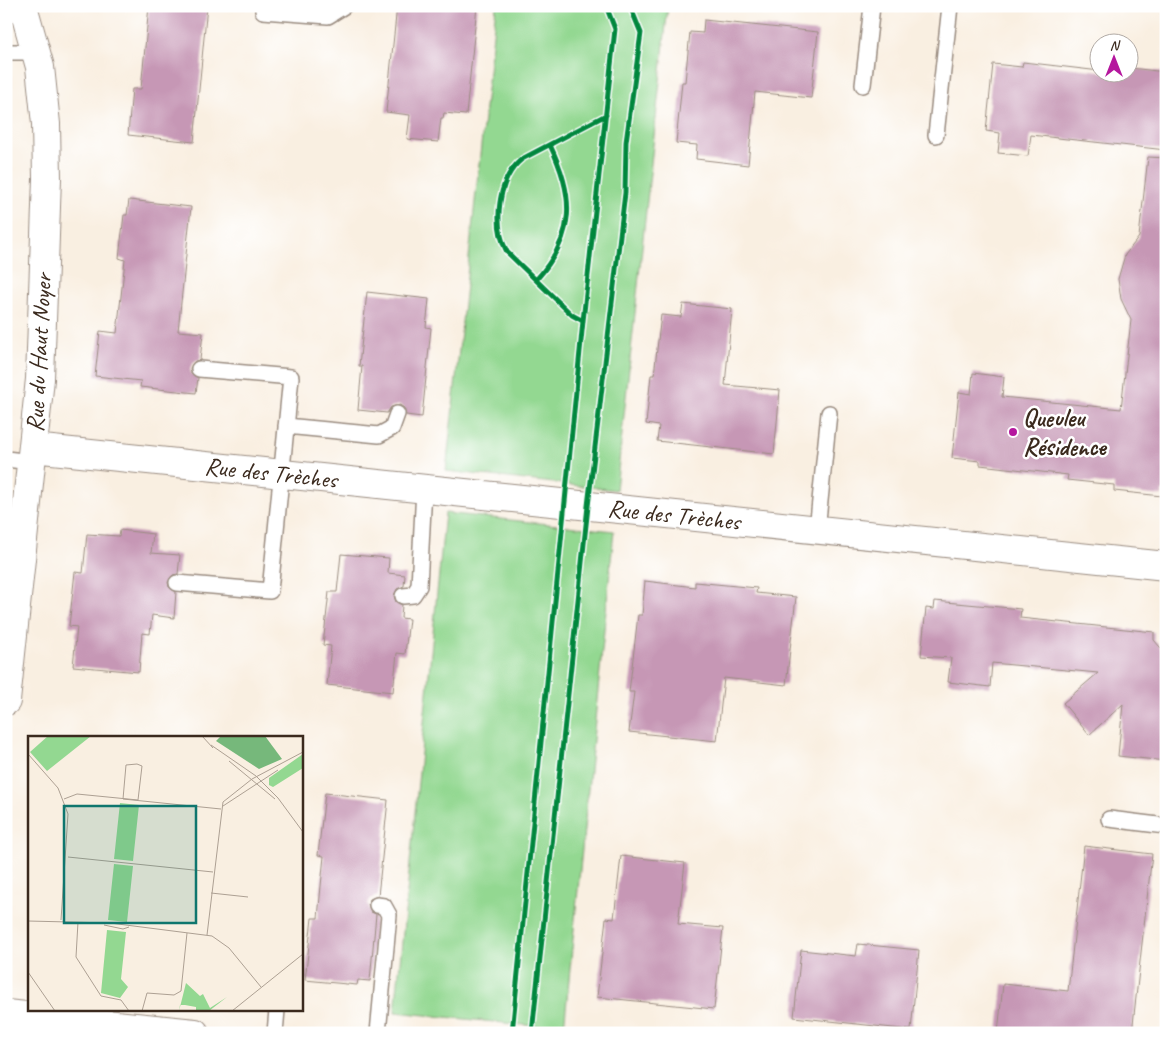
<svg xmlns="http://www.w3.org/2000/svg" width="1172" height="1039" font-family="Caveat,sans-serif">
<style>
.green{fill:#93d891;stroke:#678158}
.building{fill:#c697b5}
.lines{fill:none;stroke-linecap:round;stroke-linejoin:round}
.lane-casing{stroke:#9a8c80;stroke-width:18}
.street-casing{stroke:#9a8c80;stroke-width:30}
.lane{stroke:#fff;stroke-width:15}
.street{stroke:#fff;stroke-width:28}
.cycleway-casing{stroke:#fff;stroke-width:8}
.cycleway{stroke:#00873e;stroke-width:5}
.poi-dot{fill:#b5179e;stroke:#fff;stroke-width:2}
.labels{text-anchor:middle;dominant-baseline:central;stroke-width:5;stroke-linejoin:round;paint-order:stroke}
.street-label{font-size:25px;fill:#3b2a1e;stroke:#fff}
.poi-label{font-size:25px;font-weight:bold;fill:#3b2a1e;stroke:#fff;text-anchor:start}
.inset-road{fill:none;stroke:#ada093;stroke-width:1}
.view{fill:#0f766e;fill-opacity:0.15;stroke:#0f766e;stroke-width:2.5}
.inset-edge{fill:none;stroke:#3b2a1e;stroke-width:2.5}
</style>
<rect width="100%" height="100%" fill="#fff"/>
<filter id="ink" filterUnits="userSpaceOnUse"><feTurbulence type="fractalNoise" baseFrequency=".02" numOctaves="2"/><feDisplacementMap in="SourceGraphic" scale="10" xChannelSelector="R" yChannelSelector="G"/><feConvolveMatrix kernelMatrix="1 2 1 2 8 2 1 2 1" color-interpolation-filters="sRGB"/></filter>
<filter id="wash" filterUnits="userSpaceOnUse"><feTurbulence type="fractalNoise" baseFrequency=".0096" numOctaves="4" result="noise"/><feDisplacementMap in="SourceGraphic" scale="20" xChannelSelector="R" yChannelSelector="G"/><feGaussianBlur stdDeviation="1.12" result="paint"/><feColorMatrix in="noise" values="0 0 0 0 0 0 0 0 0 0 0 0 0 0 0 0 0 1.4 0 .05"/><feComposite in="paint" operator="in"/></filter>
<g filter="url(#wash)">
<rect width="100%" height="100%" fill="#f9efe1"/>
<path class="green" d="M 496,6 L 668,6 L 616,490 L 446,471 Z
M 445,513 L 614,531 L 564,1029 L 395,1012 Z"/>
<g id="blocks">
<path class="building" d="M 149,6 L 207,6 L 194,142 L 128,135 L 132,89 L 141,89 Z
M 397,6 L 477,6 L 466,115 L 444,113 L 443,118 L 441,118 L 438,142 L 407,139 L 410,115 L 386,112 Z
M 704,20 L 818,32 L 811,98 L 755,92 L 748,165 L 696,159 L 697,145 L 676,143 L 682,82 L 685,82 L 690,32 L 703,33 Z
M 1023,62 L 1100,71 L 1100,72 L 1130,74 L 1130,68 L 1166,72 L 1166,150 L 1031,135 L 1028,156 L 998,153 L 1000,133 L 986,131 L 993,64 L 1022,67 Z
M 1148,157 L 1166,158 L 1166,491 L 1162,491 L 1162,496 L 1114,491 L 1114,485 L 1067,480 L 1068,475 L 980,465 L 980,461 L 952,458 L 959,392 L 971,394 L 973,373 L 1004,377 L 1002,397 L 1121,409 L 1131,320 L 1121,299 L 1118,279 L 1125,255 L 1139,237 Z
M 129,200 L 191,207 L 178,331 L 203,333 L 200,360 L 195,361 L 190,368 L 191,373 L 198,378 L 196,393 L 140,387 L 141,381 L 95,376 L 100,331 L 117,333 L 125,260 L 119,258 L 124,215 L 127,215 Z
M 367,292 L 429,299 L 426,327 L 431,328 L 422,417 L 406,415 L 404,408 L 400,405 L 391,407 L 387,413 L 358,410 L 362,366 L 359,366 Z
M 683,304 L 732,309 L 725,385 L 780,390 L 774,454 L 657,441 L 659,426 L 646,424 L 651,375 L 654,375 L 661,315 L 681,317 Z
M 120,530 L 153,534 L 151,553 L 180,555 L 178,574 L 173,575 L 168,582 L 169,587 L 176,592 L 174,618 L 152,615 L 150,634 L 142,633 L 139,672 L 73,666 L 77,627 L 69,626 L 75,572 L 83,573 L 87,534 L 119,536 Z
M 341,554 L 389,558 L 388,573 L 405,575 L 404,586 L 397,589 L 394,596 L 396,602 L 402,605 L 401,618 L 409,619 L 405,654 L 397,653 L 393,692 L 327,685 L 331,646 L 323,645 L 329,592 L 337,592 Z
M 645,581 L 695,587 L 695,582 L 757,588 L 756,593 L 796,597 L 786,685 L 724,678 L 717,741 L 629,732 L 634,692 L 629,692 L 634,650 L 638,615 L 642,615 Z
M 935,601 L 1021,609 L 1020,618 L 1154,632 L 1154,640 L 1166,654 L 1166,761 L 1118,756 L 1123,704 L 1089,735 L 1063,703 L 1098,673 L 992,663 L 990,687 L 948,682 L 951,658 L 921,656 L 926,608 L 934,609 Z
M 325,793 L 388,800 L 378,896 L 370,899 L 368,904 L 371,912 L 376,914 L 370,981 L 358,980 L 357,985 L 305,980 L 312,918 L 318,918 L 321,886 L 324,856 L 318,855 Z
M 1084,846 L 1152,854 L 1132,1033 L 998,1033 L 1003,984 L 1068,991 Z
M 621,856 L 685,863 L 678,924 L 723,928 L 714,1009 L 597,997 L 606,918 L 614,919 Z
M 858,944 L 919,950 L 911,1030 L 794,1017 L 801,950 L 856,956 Z"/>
</g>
</g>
<g filter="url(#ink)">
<use href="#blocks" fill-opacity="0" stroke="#9a8c80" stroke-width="1"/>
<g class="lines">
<defs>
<path id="lane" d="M 263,11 L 328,16 L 344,6
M 6,52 L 36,52
M 863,85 L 872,6
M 936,135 L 950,6
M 286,426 L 379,435 L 392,428 L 397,414
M 6,459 L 31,462
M 817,530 L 829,413
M 177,583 L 270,591 L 291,377 L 199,369
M 403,596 L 413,595 L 419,586 L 424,489
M 1109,819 L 1166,826
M 377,905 L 384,906 L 389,915 L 378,1033
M 275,1033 L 277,1010"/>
<path id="street" d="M 33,448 L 1166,566
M 6,701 L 40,379 L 47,178 L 46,124 L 40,67 L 23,6
M 6,1014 L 195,1033"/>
</defs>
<use href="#lane" class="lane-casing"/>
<use href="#street" class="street-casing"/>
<use href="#lane" class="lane"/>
<use href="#street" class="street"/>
<defs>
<path id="cycleway" d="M 536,280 C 576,235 575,197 550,145
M 583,321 L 572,315 L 507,252 C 493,225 497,179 522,159 L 606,115
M 512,1033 L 583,321 L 615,29 L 606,6
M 532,1033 L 588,506 L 625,193 L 626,142 L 641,33 L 630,6"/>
</defs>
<use href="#cycleway" class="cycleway-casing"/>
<use href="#cycleway" class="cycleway"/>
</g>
</g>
<circle class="poi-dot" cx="1013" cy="432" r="5"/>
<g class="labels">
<g class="street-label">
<text transform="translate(39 353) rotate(-87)">Rue du Haut Noyer</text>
<text transform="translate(271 473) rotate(6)">Rue des Trèches</text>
<text transform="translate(674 515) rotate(6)">Rue des Trèches</text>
</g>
<g class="poi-label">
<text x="1023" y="418">Queuleu<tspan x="1023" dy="29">Résidence</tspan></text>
</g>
</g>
<g transform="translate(28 736)">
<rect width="275" height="275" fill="#f9efe1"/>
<path d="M 20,0 L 63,0 L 19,35 L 2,16 ZM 275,18 L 275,32 L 245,51 L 241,49 L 241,42 ZM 92,67 L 111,69 L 105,125 L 86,123 ZM 86,128 L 105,130 L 99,186 L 80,184 ZM 79,194 L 98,196 L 93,243 L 100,251 L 92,262 L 73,257 ZM 158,247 L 172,260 L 175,258 L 182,272 L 199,261 L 181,275 L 168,275 L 168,271 L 157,269 L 152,269 L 151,275 Z" fill="#93d891"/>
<path d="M 193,0 L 237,0 L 254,23 L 231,33 L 188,5 Z" fill="#76b87b"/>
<path class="inset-road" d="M 174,0 L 185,12M 183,9 L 228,40 L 250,62 L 275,96M 0,18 L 30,52 L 40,78 L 33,184M 201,25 L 247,63M 36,63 L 49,58 L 110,64M 95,63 L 193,73M 95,63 L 98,29 L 109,28 L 114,30 L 110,64M 195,70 L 250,34M 40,121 L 185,136M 183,157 L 220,161M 0,185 L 82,187 L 184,200 L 201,212 L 233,251M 50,186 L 48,221 L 73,260 L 93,264 L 101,275M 76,189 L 95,193 L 101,191M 179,199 L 195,66 L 224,43 L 275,16M 0,236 L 27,275M 114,275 L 119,257 L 146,259 L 153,255 L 159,197M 204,275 L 275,218"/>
<path class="view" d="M 36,70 L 168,70 L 168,187 L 36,187 Z"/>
<rect width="275" height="275" class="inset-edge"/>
</g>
<rect width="1172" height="1039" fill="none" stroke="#fff" stroke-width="25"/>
<g transform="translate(1114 58)"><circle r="24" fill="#ffffff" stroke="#b1aaa5"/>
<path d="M0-4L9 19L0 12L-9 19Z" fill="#b5179e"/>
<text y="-8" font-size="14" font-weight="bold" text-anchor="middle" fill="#3b2a1e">N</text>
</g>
</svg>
